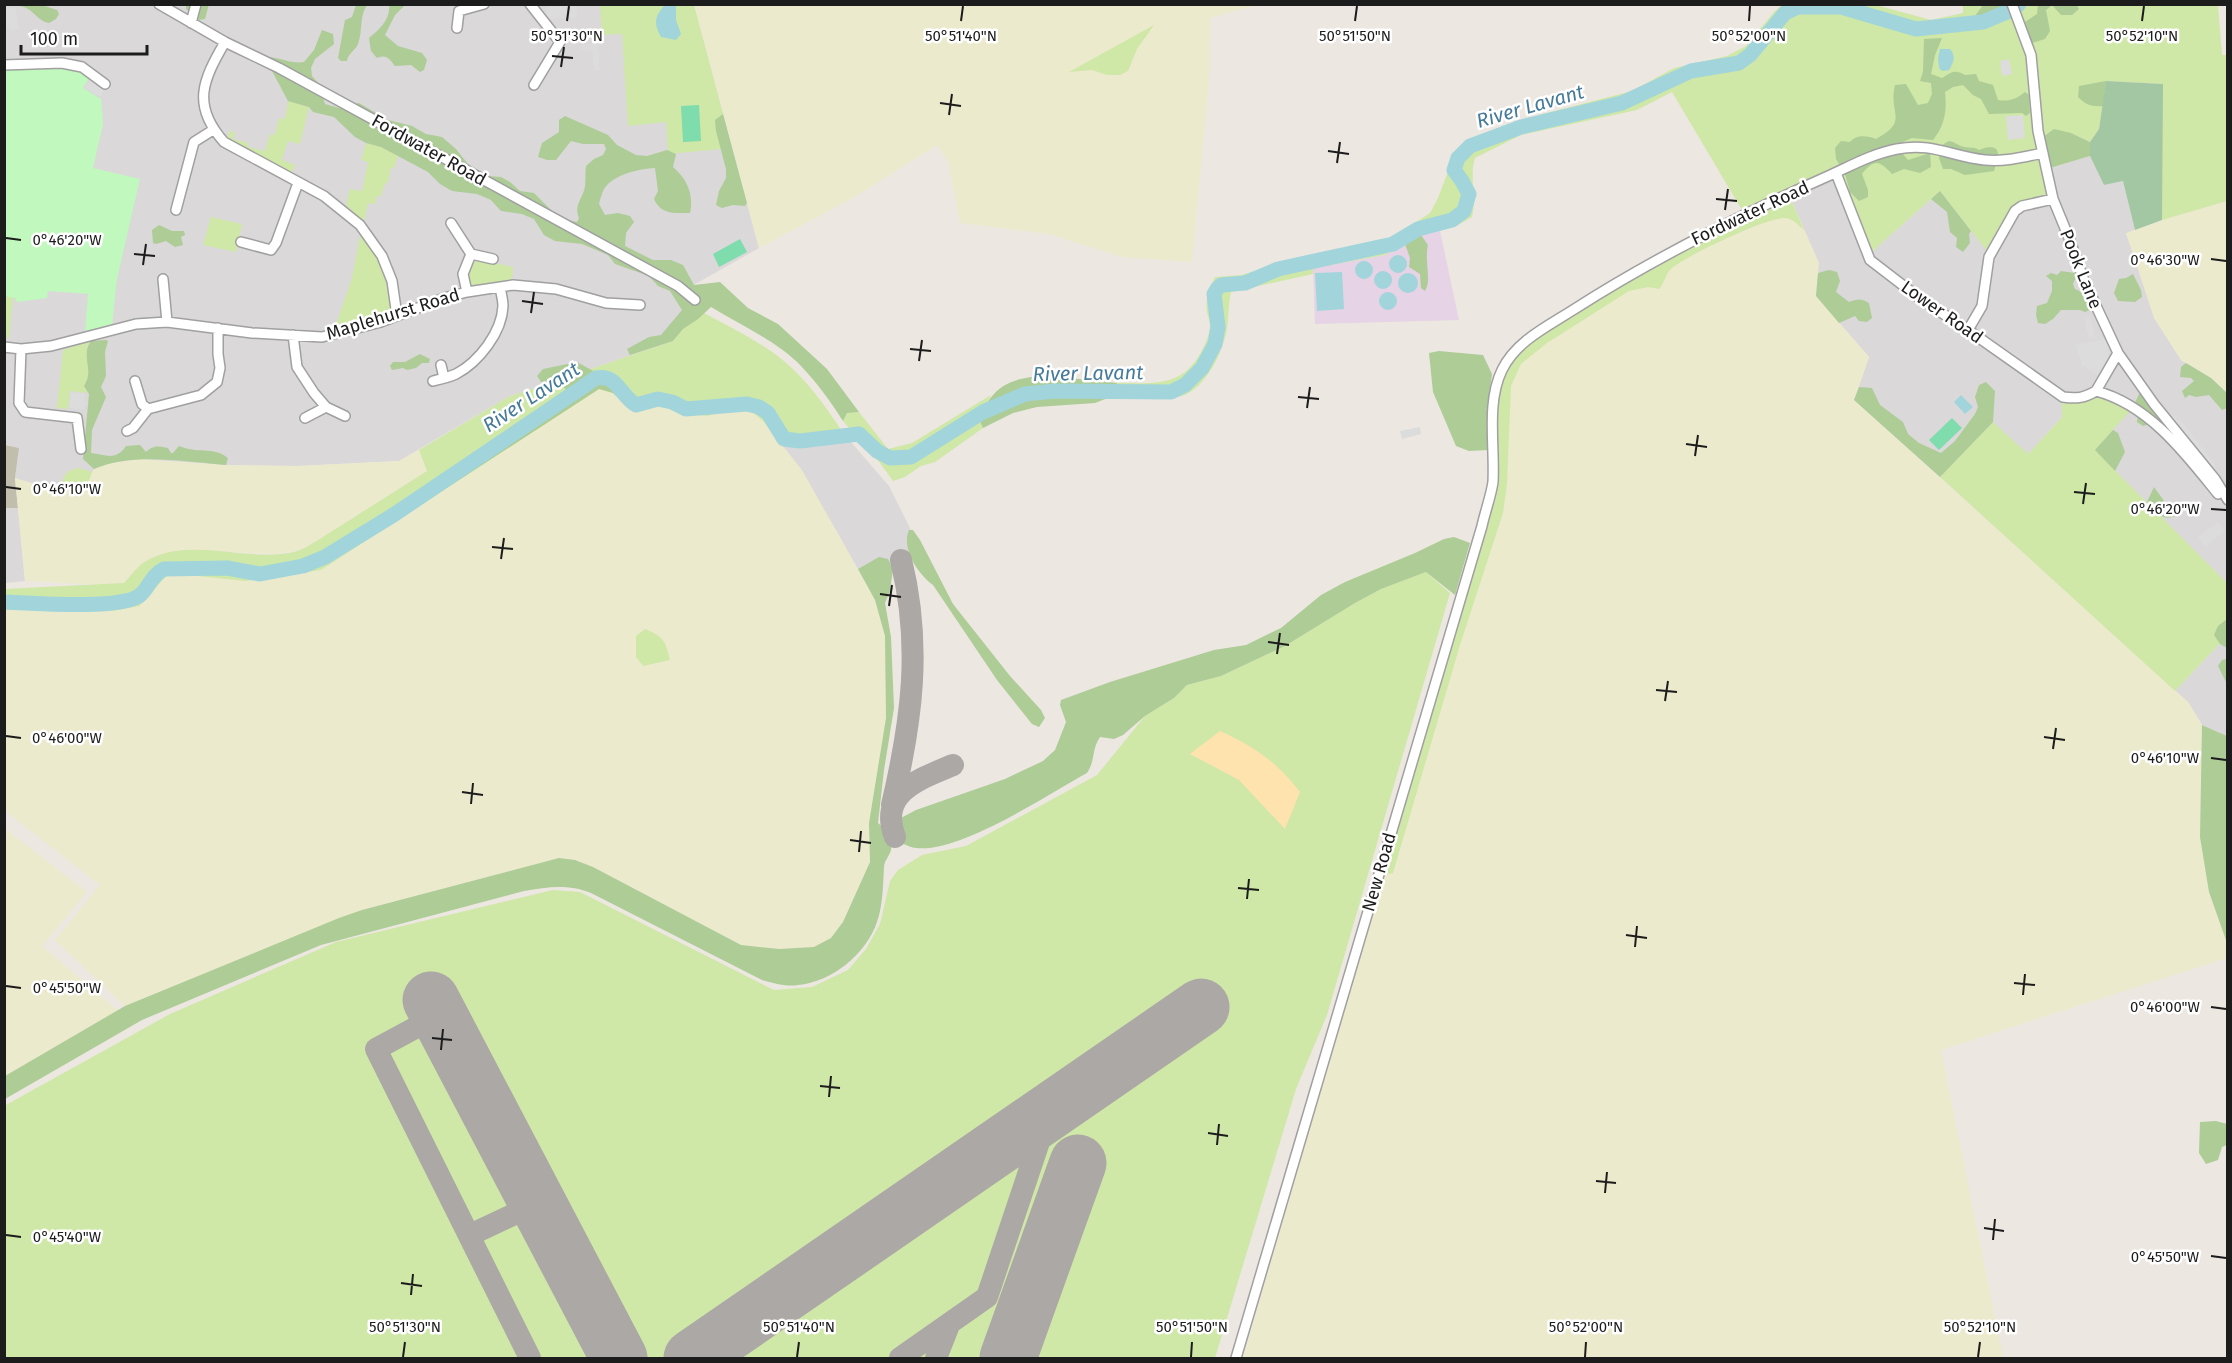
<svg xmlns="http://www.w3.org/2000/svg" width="2232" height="1363" font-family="'Fira Sans',sans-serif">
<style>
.residential{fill:#dad8d9}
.industrial{fill:#e6d3e5}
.construction{fill:#c1bead}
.farmland{fill:#eceacc}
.grass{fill:#cfe7a7}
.forest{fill:#adcc96}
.sand{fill:#fee3ae}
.cemetery{fill:#a3c6a3}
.park{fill:#c0f8bd}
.pitch{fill:#7fdcac}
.parking{fill:#dcdcdc}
.water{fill:#a1d5db}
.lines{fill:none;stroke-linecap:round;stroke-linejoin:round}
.river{stroke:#a1d5db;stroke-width:15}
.taxiway{stroke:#aca8a6;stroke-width:22}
.runway{stroke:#aca8a6;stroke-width:57}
.minor-casing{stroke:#a0a0a0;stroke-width:12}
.minor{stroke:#fff;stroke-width:9}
.ticks{fill:none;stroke:#1c1c1c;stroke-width:2}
.labels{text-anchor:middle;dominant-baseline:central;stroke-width:5;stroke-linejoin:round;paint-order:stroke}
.street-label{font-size:18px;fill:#1c1c1c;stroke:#fff}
.water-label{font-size:20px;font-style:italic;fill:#447a9a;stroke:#fff}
.ticks-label{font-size:15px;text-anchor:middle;fill:#1c1c1c;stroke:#fff;stroke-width:5;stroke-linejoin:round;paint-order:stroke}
</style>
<rect width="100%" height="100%" fill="#ede7e1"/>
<path class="residential" d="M 5,5 L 694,5 L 759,248 L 690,287 L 673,341 L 508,397 L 399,461 L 298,466 L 226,465 L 139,459 L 67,486 L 47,488 L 15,478 L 19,448 L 5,445 Z
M 2090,156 L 2104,185 L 2123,181 L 2135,230 L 2126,234 L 2181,360 L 2211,378 L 2227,393 L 2227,583 L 2062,417 L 2028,454 L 1940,477 L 1854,400 L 1869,357 L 1816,296 L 1790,197 L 1833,177 L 1866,257 L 1940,191 L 2050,168 Z
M 843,433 L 889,486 L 920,548 L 864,580 L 833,525 L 780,443 Z
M 5,508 L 18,508 L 25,581 L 5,583 Z
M 2227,636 L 2227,736 L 2202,725 L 2188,702 L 2175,691 Z"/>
<path class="industrial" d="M 1440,231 L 1459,320 L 1315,324 L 1313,268 L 1385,255 L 1421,235 Z"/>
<path class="construction" d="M 5,445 L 19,448 L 15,478 L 18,508 L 5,508 Z"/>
<path class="farmland" d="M 694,5 L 1257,5 L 1210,18 L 1209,82 L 1192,262 L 1122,257 L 1049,234 L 960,223 L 948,161 L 937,145 L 851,199 L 759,248 Z
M 1790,197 L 1819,263 L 1816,296 L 1869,357 L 1854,400 L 2188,702 L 2202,725 L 2200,837 L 2209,892 L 2227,943 L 2227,958 L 1941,1050 L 2003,1358 L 1243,1358 L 1497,484 L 1500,382 L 1532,340 L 1640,274 Z
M 2227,201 L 2227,393 L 2211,378 L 2181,360 L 2154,318 L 2126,233 L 2162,220 Z
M 599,388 L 613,393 L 634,412 L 655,404 L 669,406 L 684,413 L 707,416 L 738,409 L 752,412 L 763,421 L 802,470 L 875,600 L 885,636 L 886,718 L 869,823 L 870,862 L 843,922 L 831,938 L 814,947 L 779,949 L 741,945 L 593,867 L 575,860 L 559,858 L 362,910 L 125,1006 L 55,940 L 100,885 L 5,811 L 4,610 L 60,611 L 142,600 L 169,573 L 245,581 L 321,570 Z
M 419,450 L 427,471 L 315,542 L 296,551 L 276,554 L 182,550 L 158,555 L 141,564 L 124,583 L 105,585 L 25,581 L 15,478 L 47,488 L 67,486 L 86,489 L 89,477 L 94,469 L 105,464 L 139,459 L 226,465 L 298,466 L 399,461 Z
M 4,828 L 87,892 L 42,946 L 118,1011 L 5,1076 Z"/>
<path class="grass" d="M 1787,4 L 1876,5 L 1931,20 L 1963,13 L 1963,5 L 2009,5 L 2029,55 L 2051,198 L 2022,205 L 1990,255 L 1940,191 L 1866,257 L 1833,177 L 1795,188 L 1742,210 L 1672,92 L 1637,110 L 1521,135 L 1475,158 C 1469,177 1477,197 1472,217 L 1458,225 L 1421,235 L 1385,255 L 1313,268 L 1313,274 L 1231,292 C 1228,305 1229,316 1227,329 C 1223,352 1206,388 1182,396 C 1172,399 1127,396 1113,396 L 1117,383 C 1152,383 1182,388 1201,352 C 1206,343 1209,336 1210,326 C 1210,321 1208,317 1207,312 C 1205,299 1209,289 1215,277 L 1241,275 L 1300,259 L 1390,239 L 1430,213 L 1438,198 L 1454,155 L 1470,141 L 1543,114 L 1632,91 L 1674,68 L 1727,56 L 1746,46 L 1774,12 L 1782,5 Z
M 600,5 L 694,5 L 732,148 L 668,154 L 666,122 L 628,126 L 622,34 L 602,35 Z
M 2018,5 L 2218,5 L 2222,55 L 2228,55 L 2227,201 L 2162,220 L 2162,84 L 2106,81 L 2099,129 L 2090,142 L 2071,133 L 2043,137 L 2036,53 Z
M 1154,25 L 1137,49 L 1128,71 L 1120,75 L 1107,75 L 1092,70 L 1069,72 Z
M 288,101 L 309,107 L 300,144 L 288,141 L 282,160 L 295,165 L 292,173 L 228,139 L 229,131 L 235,132 L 233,139 L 248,143 L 248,147 L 265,151 L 270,134 L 275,135 L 279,118 L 285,119 Z
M 366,143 L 381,147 L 398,156 L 394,168 L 391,168 L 388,183 L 385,183 L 381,196 L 377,196 L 375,204 L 368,203 L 364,222 L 346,205 L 350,189 L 362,191 L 368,162 L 361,160 Z
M 1790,197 L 1804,230 C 1798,225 1794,219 1785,218 C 1767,217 1685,256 1671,269 C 1665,274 1665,283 1659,289 L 1648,287 L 1629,291 L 1547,343 L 1521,364 L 1511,386 L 1507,484 L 1503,513 L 1460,645 L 1393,873 L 1384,875 L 1497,484 L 1498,413 L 1500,382 L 1505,371 L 1516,354 L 1532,340 L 1640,274 L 1692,244 Z
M 211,217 L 242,224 L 236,252 L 203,245 Z
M 361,231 C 381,263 387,276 392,313 L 354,325 L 335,328 L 352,278 Z
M 481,260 L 513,267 L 512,279 L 483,285 L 471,285 L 467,273 L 472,262 Z
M 4,296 L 13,297 L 9,338 L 5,337 Z
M 704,313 C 735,330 770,346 795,371 C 814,390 829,411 843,433 L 780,443 L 763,421 L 752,412 L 738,409 L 707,416 L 684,413 L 669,406 L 655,404 L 634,412 L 613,393 L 599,389 L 321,570 L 245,581 L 169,573 L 139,606 L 112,611 L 5,610 L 4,589 L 124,583 C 130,577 136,568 143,563 C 187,534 246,563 294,552 C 302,550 309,545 315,542 L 427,471 L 419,450 L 508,397 L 673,341 L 683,329 Z
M 91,341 L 87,347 L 90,376 L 84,386 L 88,393 L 70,391 L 68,409 L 57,408 L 63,350 Z
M 2096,394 L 2116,401 L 2131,410 L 2095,450 L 2227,583 L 2227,636 L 2175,691 L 1940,477 L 1993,422 L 2028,454 L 2062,417 L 2062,401 L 2086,400 Z
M 991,395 L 979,419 L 983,428 L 935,462 L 921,466 L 905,477 L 893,481 L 880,463 L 843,421 L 847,413 L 859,412 L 888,449 L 912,443 Z
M 79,468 L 92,472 L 86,489 L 60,487 C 64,475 66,470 79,468 Z
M 1426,572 L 1450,593 L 1327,1015 L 1296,1089 L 1215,1358 L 5,1358 L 4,1106 L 170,1014 L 336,942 L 553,890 L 580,892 L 774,990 L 812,987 L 848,970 L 866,949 L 880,924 L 890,881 L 898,870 L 922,855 L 966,846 L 1097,775 L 1145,716 L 1174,698 L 1187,685 L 1221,676 L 1285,646 L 1355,603 L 1381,589 Z
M 645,629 C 664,637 665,640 670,660 L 643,666 L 636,657 L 636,636 Z"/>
<path class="forest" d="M 13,5 L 42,5 L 57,10 L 59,14 L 56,19 L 49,23 C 34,20 35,6 13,5 Z
M 186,5 L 209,4 L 205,19 L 199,20 L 186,9 Z
M 356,5 L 367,5 C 359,17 363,30 358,44 C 355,51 348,53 347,61 L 341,61 L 338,58 L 345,20 L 352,17 Z
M 389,5 L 405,5 L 395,15 L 385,35 L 398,46 L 422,53 L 427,60 L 424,70 L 420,72 L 411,65 L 395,66 C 389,58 386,54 377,58 L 371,51 L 369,38 C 379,30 391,19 389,5 Z
M 1983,5 L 2009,5 L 2013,14 L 1976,26 L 1975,16 Z
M 2038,5 L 2077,5 L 2079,9 L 2072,15 L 2061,15 L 2052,5 L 2046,10 L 2050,31 L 2045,39 L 2032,43 L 2025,22 L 2037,14 Z
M 322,30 L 333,34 L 334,44 L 315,59 L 311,68 L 312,76 L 319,84 L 325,104 L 339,108 L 359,103 L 388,120 L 412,126 L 426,134 L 442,137 L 456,149 L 468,164 L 487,176 L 501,177 L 510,182 L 520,191 L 534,193 L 559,218 L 577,222 L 579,218 C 573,205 584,197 585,186 C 586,179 585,173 586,166 L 594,159 L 603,155 L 606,149 L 604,144 L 583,144 L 571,141 L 556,160 L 547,160 L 538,157 L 542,143 L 559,132 L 559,120 L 565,116 L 608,135 L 617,145 L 636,155 L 647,156 L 667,150 L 676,154 L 673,167 C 687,179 694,194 690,213 C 675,213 661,215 654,199 L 658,191 L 655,168 C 639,169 614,174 604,189 C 602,193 600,199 599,204 L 605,215 L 618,213 L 630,216 L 634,222 L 626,233 L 625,246 L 653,260 L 671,260 L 683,265 L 694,285 L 720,282 L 748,308 L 778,324 L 827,369 L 859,412 L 847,413 L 843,421 C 831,402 817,383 801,366 C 778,342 739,324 711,307 L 698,319 L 683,329 L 673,341 L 630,355 L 627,349 L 649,337 L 661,335 L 682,310 L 670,291 L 658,286 L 649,276 L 615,264 L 608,255 L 582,244 L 555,241 L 544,235 L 534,219 L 522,214 L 501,211 L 491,200 L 477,194 L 452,191 L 440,184 L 428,172 L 381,147 L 366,143 L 355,137 L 334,117 L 313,112 L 309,107 L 288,101 L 272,71 L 269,57 C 281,58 292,64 304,62 L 314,50 Z
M 1942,38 L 1935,55 L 1931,74 L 1942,78 C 1952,72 1954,69 1965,75 L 1976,74 L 1979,81 L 1993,85 L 1998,100 C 2009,102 2016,99 2025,92 L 2029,95 L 2030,113 L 2026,116 L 2022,113 L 1989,114 L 1981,99 L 1973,95 L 1963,85 L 1953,87 L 1945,92 C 1947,110 1945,125 1933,140 L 1912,138 L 1900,143 L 1902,153 L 1908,160 L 1930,153 L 1931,167 L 1920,173 L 1904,169 L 1892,174 C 1879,160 1874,159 1862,174 L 1868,190 L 1868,197 L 1859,201 L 1850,192 L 1845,174 L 1836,159 L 1835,148 L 1841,141 L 1850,142 C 1857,134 1867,136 1876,139 C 1910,120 1888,115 1895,85 L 1906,84 L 1918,105 L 1928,103 L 1932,94 L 1931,83 L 1920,81 L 1923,72 L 1924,39 Z
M 2106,81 L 2103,106 C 2092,107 2086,105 2078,97 L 2079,86 Z
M 723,114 L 747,203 L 745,206 L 733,205 L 722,208 L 716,205 L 719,191 L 726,178 L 726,169 L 716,131 L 715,120 Z
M 2054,129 L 2071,133 L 2090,142 L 2090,156 L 2050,168 L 2043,137 Z
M 1949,141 C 1955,142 1956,144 1961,146 C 1968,149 1973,146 1979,150 C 1986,147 1999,144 1998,156 C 1998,161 1995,166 1994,171 L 1965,175 L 1951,169 L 1943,169 L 1939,158 L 1942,145 Z
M 1940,191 L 1971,231 L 1969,234 L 1970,243 L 1963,252 L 1956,247 L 1957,238 L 1950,232 L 1947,212 L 1931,199 Z
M 159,225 L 172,231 L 184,231 L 185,235 L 181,237 L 183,245 L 175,247 L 166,241 L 156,244 L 153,243 L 152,230 Z
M 1421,235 L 1428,245 C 1424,261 1432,280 1425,291 L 1421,288 L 1420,274 L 1409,267 L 1410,258 L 1405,244 Z
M 1829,270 L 1837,272 L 1840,281 L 1836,292 L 1849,302 C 1857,299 1861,298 1869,303 L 1872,318 L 1867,322 L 1859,321 L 1855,316 L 1839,323 L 1816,296 L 1818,273 Z
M 2061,271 L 2075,273 L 2076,277 L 2073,284 L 2075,289 C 2085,293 2088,299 2092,309 L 2085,312 L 2080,310 L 2061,310 L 2053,319 L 2045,324 L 2038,323 L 2036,315 L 2037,306 L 2047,303 L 2052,291 L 2052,281 L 2046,276 L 2051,273 L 2057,275 Z
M 2133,274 L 2141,290 L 2142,297 L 2135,302 L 2118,301 L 2114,293 L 2119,279 L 2126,278 Z
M 106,340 L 108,341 L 105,352 L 106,376 L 101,387 L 106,397 L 92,430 L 91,453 C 106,455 116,461 126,446 L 140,445 L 146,452 C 153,445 159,446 168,448 L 171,453 L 173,453 L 179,446 C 197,454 213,446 228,458 L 226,465 C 183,462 135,452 94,469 L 83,459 L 89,394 L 84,386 C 95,370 80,357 91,341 Z
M 1439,351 L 1483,355 L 1492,374 L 1487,414 L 1488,450 L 1469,451 L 1456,446 L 1433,392 L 1429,353 Z
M 420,354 L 430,359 L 429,363 L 422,363 L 416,368 L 407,370 L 403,368 L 392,370 L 390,366 L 393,362 L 405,362 Z
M 577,362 L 595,372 L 602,380 L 616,385 L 627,401 L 635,406 L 654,402 L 655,404 L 634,412 L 613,393 L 599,389 L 419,506 L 420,500 L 466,469 L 470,459 L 476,455 L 482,457 L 487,455 L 518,433 L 527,420 L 562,398 L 568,392 L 561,384 L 544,386 L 537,376 L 543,369 Z
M 2186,363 L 2211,378 L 2227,393 L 2227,408 L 2222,410 L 2209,395 L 2196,397 L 2189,395 L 2185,398 L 2182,391 L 2194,381 L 2191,378 L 2180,377 L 2181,367 Z
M 1031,377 L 1059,377 L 1117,383 L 1113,396 L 1095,403 L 1037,407 L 1013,413 L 983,428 L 979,419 C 990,393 1002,381 1031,377 Z
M 1986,382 L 1995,391 L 1993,422 L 1940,477 L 1854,400 L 1859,387 L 1872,388 L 1880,405 L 1903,422 L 1908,434 L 1919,443 L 1941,453 L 1955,441 L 1975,414 L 1978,407 L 1975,397 L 1979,385 Z
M 2139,394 L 2144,394 L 2158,417 L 2151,424 L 2143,426 L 2137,422 L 2138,414 L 2134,405 Z
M 2113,430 L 2118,433 L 2125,452 L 2115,471 L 2095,450 Z
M 2154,487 L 2175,516 C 2162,522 2155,511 2147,502 Z
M 909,530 L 913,530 L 920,540 L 953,604 L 1010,676 L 1041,710 L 1045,718 L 1039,727 L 1032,724 L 997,680 L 933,585 C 918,574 901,549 909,530 Z
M 1454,537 L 1470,543 L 1455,595 L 1426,572 L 1381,589 L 1355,603 L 1285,646 L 1221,676 L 1187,685 L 1174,698 L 1145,716 L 1123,735 L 1114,739 L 1100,737 C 1091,751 1096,759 1087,773 C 1047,795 960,853 916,848 C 912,848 907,845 903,844 L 896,832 L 899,819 L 916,810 L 1005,779 L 1043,761 L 1055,750 L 1066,722 L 1060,705 L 1061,700 L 1110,682 L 1214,650 L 1246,645 L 1281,628 L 1321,595 L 1345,582 L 1415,553 L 1444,539 Z
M 879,557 L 888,559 L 893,569 L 890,591 L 885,603 L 891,637 L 894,708 L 884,770 L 878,823 C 887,830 893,838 891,850 C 889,857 884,861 884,867 C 883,885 883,905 877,922 C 866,954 832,982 798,985 C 786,987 773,983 762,980 L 591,893 C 568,884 548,887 524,891 L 321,945 L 142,1020 L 5,1099 L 5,1076 L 125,1006 L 339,918 L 362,910 L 559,858 L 575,860 L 593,867 L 741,945 L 779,949 L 814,947 L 831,938 L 843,922 L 870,862 L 869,823 L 886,718 L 885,636 L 875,600 L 858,569 Z
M 2227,619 L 2228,619 L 2227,648 L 2220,644 L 2214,635 L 2218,626 Z
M 2227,659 L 2228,659 L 2227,684 L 2218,666 L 2222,660 Z
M 2202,725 L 2227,736 L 2226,801 L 2227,943 L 2209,892 L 2200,837 Z
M 2216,1121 L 2227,1124 L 2227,1145 L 2222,1147 L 2218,1160 L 2206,1164 L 2199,1153 L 2200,1122 Z"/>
<path class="sand" d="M 1220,731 C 1255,747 1277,762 1300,792 L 1285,829 L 1239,780 L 1190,754 Z"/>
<path class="cemetery" d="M 2106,81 L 2163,84 L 2162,220 L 2135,230 L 2123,181 L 2104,185 L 2090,156 L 2090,142 L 2099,129 Z"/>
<path class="park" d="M 60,67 L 81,71 L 90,77 L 83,88 L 101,99 L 103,124 L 93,168 L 140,179 L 117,279 L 112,326 L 85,331 L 88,294 L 48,291 L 47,298 L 17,302 L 15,298 L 5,296 L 4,69 Z"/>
<path class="pitch" d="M 699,105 L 701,141 L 683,142 L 681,106 Z
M 740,239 L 747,252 L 719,267 L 713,254 Z
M 1952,418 L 1962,428 L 1939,450 L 1929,440 Z"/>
<path class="parking" d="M 5,5 L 6,9 L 15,7 L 19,29 L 10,30 L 9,26 L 5,26 Z
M 577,5 L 577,17 L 547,19 L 546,6 Z
M 598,43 L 600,70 L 594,70 L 592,50 L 581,51 L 580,45 Z
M 2009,59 L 2012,74 L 2002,76 L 2000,61 Z
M 90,80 L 105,89 L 100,97 L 85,88 Z
M 2023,115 L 2025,138 L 2008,140 L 2006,116 Z
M 2090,316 L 2095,337 L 2089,338 L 2084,318 Z
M 2107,339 L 2109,361 L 2099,376 L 2082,365 L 2075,344 Z
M 71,392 L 85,394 L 84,410 L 69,408 Z
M 2163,410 L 2182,422 L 2214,463 L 2217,477 Z
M 1420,427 L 1421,434 L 1402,439 L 1400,431 Z
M 2218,522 L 2225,531 L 2205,547 L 2198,537 Z"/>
<path class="water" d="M 665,5 L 676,6 L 676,20 L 681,34 L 676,40 L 661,37 C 653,23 655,16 665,5 Z
M 1940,49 L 1950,49 C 1956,56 1954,62 1949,70 L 1942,71 L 1939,68 L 1938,58 Z
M1389 264a9 9 0 1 1 18 0a9 9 0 1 1-18 0Z
M1355 270a9 9 0 1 1 18 0a9 9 0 1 1-18 0Z
M1374 280a9 9 0 1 1 18 0a9 9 0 1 1-18 0Z
M 1342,272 L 1344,309 L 1317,311 L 1315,273 Z
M1398 283a10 10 0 1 1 20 0a10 10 0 1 1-20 0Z
M1379 301a9 9 0 1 1 18 0a9 9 0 1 1-18 0Z
M 1961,395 L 1973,407 L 1965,414 L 1954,402 Z"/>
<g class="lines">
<path class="river" d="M 4,602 C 32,603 118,610 139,596 C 149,589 150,576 164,569 L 227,568 L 260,574 L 303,566 L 325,557 L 395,514 L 596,378 C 618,374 620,396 636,405 L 658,399 L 672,402 L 686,409 L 747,404 L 759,407 L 768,413 L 784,439 L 800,441 L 859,434 L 877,451 L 890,458 L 911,457 L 983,412 L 1025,394 L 1055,391 L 1171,392 L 1185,385 L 1202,368 L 1215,344 L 1218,327 L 1214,294 L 1217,289 L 1221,285 L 1245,283 L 1278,269 L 1393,244 L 1418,229 L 1452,220 L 1464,211 L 1469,194 L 1462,181 L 1454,170 L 1458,158 L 1470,146 L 1489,139 L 1521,127 L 1622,103 L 1691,71 L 1739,63 L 1750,55 L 1785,13 L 1798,7 L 1841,7 L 1916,29 L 1983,22 L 2014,9 L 2019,4"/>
<path class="taxiway" d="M 892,805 C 912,720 922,645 901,560
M 895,837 C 878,792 920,779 953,765
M 439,1015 L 376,1049 L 530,1358
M 470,1235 L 538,1203
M 900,1358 L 987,1297 L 1049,1112
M 936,1358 L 949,1325"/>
<path class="runway" d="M 431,1000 L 619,1358
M 692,1358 L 1201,1007
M 1008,1358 L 1078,1163"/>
<defs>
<path id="minor" d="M 159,4 L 225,42 L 279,68 L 678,286 L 695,300
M 530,4 L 560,42 L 534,85
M 2012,4 L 2031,55 L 2038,131 L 2053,199 L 2069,238 L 2083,278 L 2118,353 L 2154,404 L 2215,479 L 2228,500
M 191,23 L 196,4
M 457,28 L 459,11 L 484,4
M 225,42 C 203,80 191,105 224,142 L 324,196 L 360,225 L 382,256 L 392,281 L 397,316
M 4,65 L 62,63 L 82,67 L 105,84
M 1836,173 L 1870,260 L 1922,300 L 1968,330 L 2063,397 C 2077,399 2084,398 2096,391 C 2149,405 2185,453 2218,494
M 176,210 L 194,142 L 213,130
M 451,223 L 471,254
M 241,242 L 271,250 L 276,243 L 298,183
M 163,279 L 167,322
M 467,292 L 463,274 L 471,254 L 493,259
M 1968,330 L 1982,306 L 1989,257 L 2015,211 L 2022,206 L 2053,199
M 293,335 L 297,367 L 314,393 L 326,407 L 305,418
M 4,347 L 21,349 L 51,346 L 136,324 L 167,322 L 252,333 L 322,337 L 381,322 L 444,298 L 467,292 L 513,285 L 556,289 L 606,303 L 640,305
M 21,349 L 19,403 L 25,412 L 77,418 L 81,449
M 441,365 L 444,378
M 135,381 L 142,404 L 148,409
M 433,381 C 441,379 449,377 456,374 C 479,362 502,332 503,306 C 503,300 501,293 500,287
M 2096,391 L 2118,353
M 326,407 L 345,416
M 127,431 L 133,428 L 148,409 L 201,395 L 217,382 L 220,368 L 218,354 L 218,328
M 1236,1358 L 1482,526 C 1485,512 1491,496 1493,482 C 1495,446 1486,403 1502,370 C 1516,341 1548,326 1573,310 C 1654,258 1738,216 1826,177 C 1849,167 1871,154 1897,149 C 1933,142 1952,157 1985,160 C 2005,162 2024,157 2043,153"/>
</defs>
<use href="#minor" class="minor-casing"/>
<use href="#minor" class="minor"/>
</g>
<path class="ticks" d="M 567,21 L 569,6M 961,21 L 963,6M 1355,21 L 1357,6M 1749,21 L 1750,6M 2142,21 L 2144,6M 552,56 L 573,58M 561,67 L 564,47M 940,103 L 961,106M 949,115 L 952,94M 1328,151 L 1349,154M 1337,163 L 1340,142M 1716,199 L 1737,201M 1725,210 L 1728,189M 6,238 L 21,240M 134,254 L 155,256M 2211,259 L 2226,261M 143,265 L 146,244M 522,301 L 543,304M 531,313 L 534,292M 910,349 L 931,351M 919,361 L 922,340M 1298,397 L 1319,399M 1307,408 L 1310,387M 1686,444 L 1707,447M 1695,456 L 1698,435M 6,487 L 21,489M 2074,492 L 2095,494M 2083,504 L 2086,483M 2211,509 L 2226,510M 492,547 L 513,549M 501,559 L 504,538M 880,594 L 901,597M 889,606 L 892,585M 1268,642 L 1289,645M 1277,654 L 1280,633M 1656,690 L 1677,692M 1665,701 L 1668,681M 6,736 L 21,738M 2044,737 L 2065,740M 2053,749 L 2056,728M 2211,758 L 2226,760M 462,792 L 483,795M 471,804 L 473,783M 850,840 L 871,843M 859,852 L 861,831M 1238,888 L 1259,890M 1247,899 L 1249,879M 1626,935 L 1647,938M 1635,947 L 1637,926M 2014,983 L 2035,985M 6,986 L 21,988M 2023,995 L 2025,974M 2211,1007 L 2226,1009M 432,1038 L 452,1040M 441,1050 L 443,1029M 820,1086 L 840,1088M 829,1097 L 831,1076M 1208,1133 L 1228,1136M 1217,1145 L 1219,1124M 1596,1181 L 1616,1183M 1605,1193 L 1607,1172M 1984,1228 L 2004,1231M 6,1235 L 21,1237M 1993,1240 L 1995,1219M 2211,1256 L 2226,1258M 401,1283 L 422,1286M 411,1295 L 413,1274M 403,1357 L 405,1342M 797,1357 L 799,1342M 1191,1357 L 1192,1342M 1585,1357 L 1586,1342M 1978,1357 L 1980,1342"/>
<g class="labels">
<g class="street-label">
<text transform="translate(429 150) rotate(29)">Fordwater Road</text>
<text transform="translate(1750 213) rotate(-25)">Fordwater Road</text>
<text transform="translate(2081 269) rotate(68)">Pook Lane</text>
<text transform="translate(1942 312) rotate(35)">Lower Road</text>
<text transform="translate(393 314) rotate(-17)">Maplehurst Road</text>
<text transform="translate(1379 872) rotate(-74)">New Road</text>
</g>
<g class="water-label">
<text transform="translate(1530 106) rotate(-16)">River Lavant</text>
<text transform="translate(1088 373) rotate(-1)">River Lavant</text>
<text transform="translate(531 397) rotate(-33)">River Lavant</text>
</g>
</g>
<g class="ticks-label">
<text x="567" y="41">50°51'30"N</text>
<text x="961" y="41">50°51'40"N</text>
<text x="1355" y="41">50°51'50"N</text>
<text x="1749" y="41">50°52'00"N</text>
<text x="2142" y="41">50°52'10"N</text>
<text x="67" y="245">0°46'20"W</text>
<text x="2165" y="265">0°46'30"W</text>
<text x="67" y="494">0°46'10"W</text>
<text x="2165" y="514">0°46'20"W</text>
<text x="67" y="743">0°46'00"W</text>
<text x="2165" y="763">0°46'10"W</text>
<text x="67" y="993">0°45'50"W</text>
<text x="2165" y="1012">0°46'00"W</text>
<text x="67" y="1242">0°45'40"W</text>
<text x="2165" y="1262">0°45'50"W</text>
<text x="405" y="1332">50°51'30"N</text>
<text x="799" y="1332">50°51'40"N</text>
<text x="1192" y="1332">50°51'50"N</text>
<text x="1586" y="1332">50°52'00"N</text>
<text x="1980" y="1332">50°52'10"N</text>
</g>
<rect width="2232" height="1363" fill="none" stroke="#1c1c1c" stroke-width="12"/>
<path d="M21 45v9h126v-9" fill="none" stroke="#1c1c1c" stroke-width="3"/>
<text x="30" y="45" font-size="18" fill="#1c1c1c" stroke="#ffffff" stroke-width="4.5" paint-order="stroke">100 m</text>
</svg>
